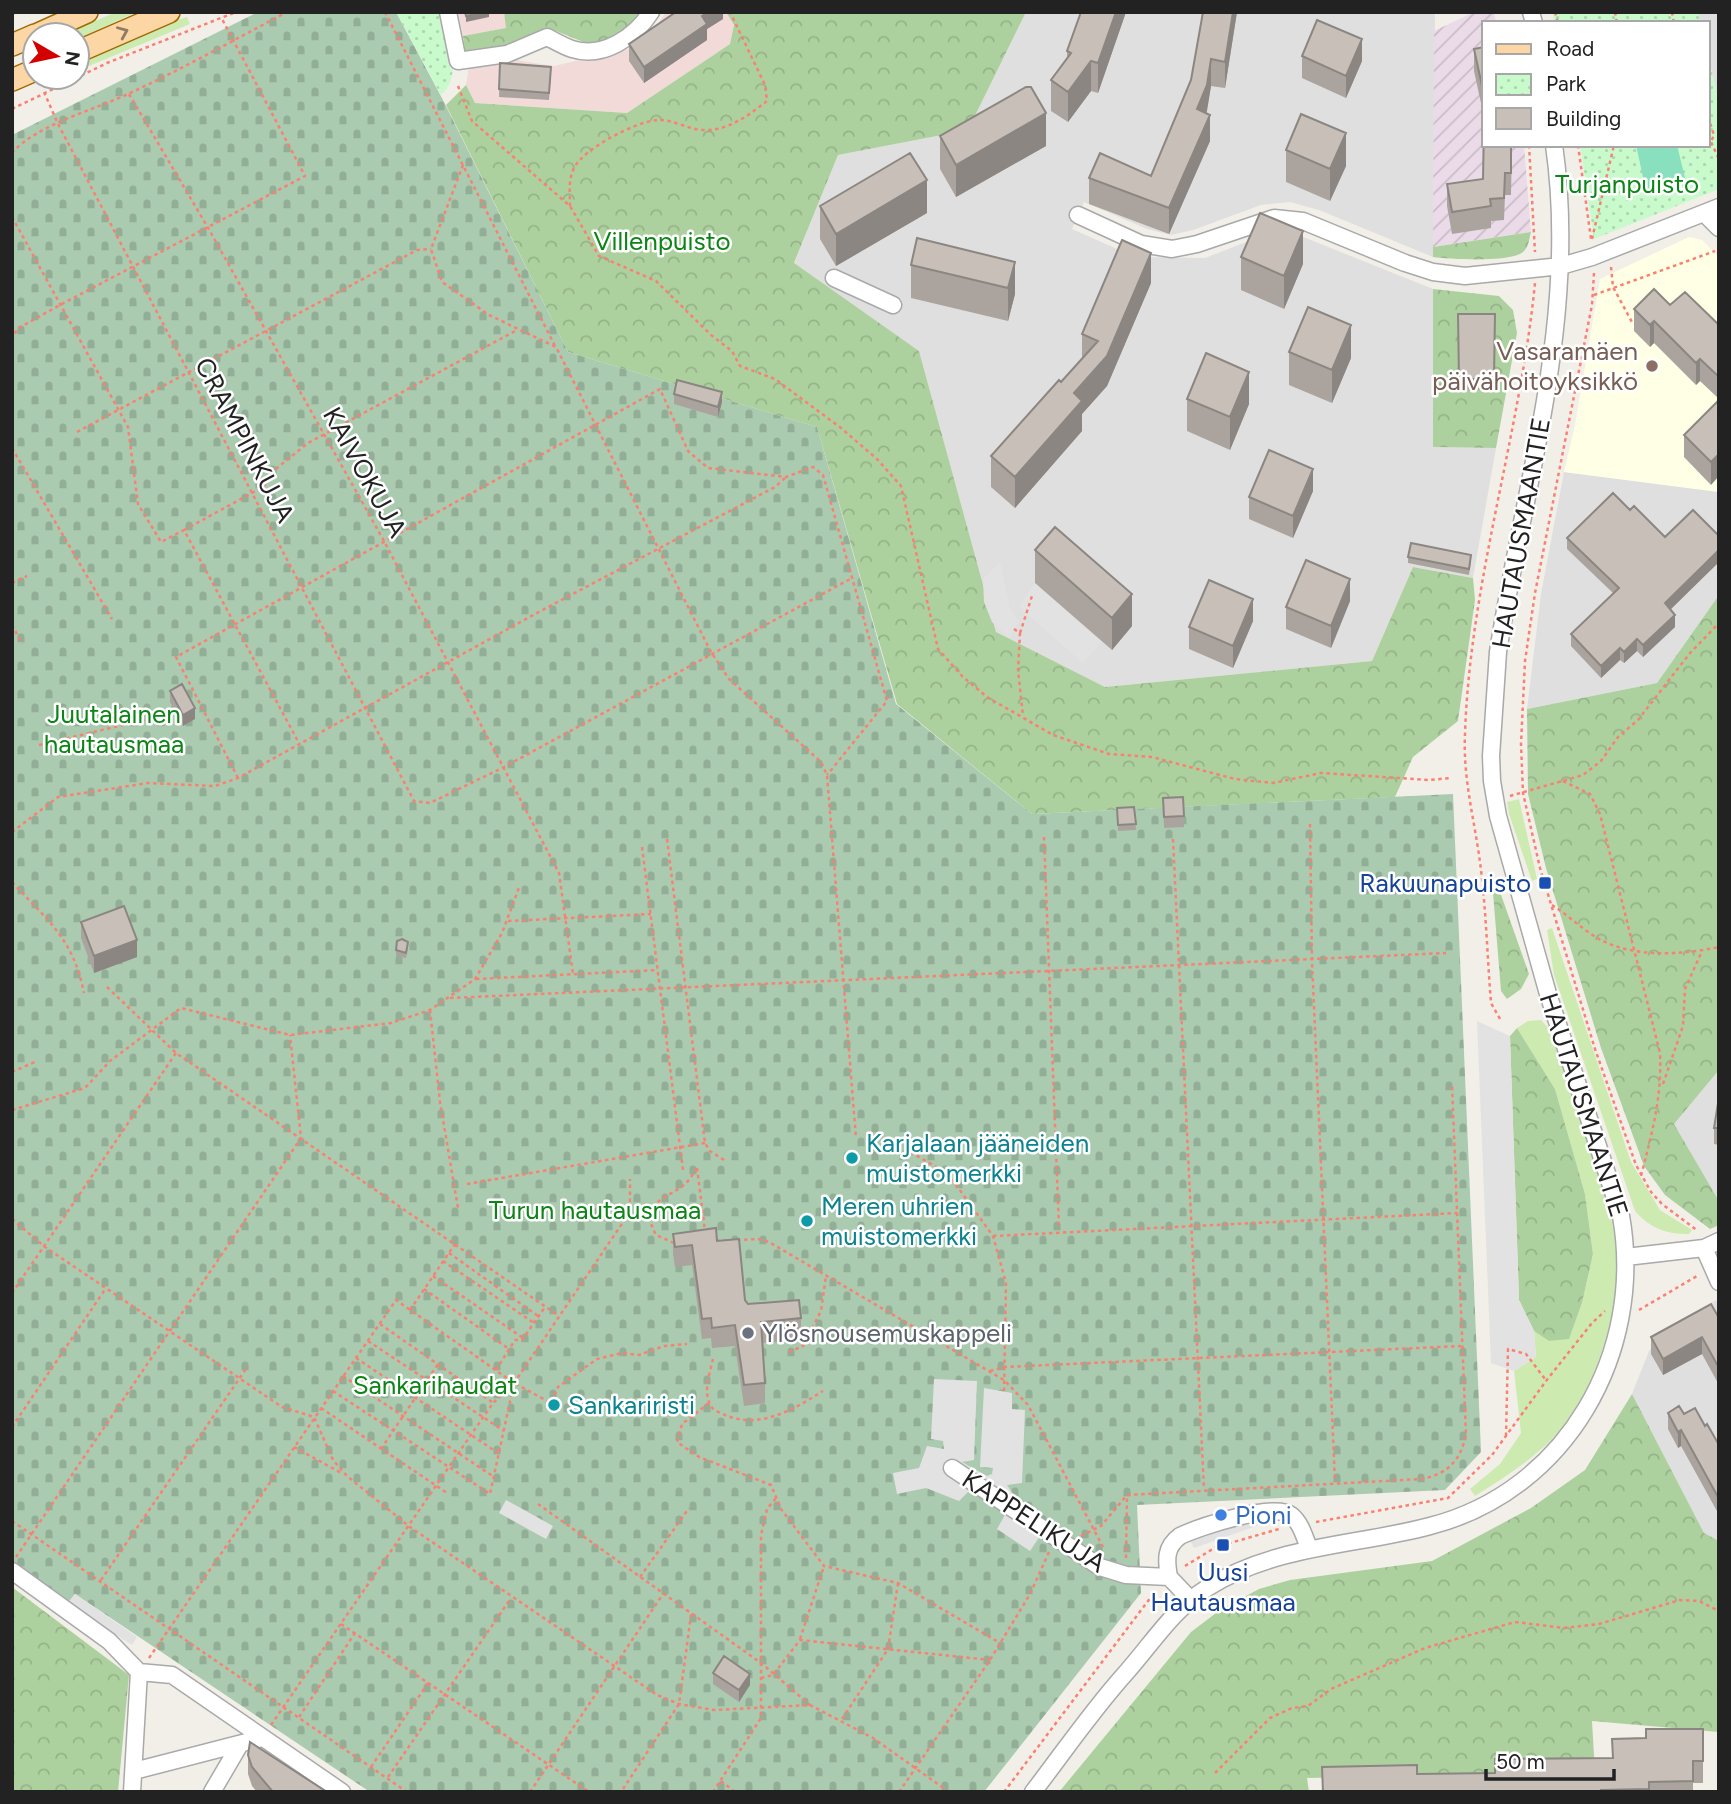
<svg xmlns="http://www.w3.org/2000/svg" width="1731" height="1804" font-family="Figtree,sans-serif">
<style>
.residential{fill:#e0dfdf}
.commercial{fill:#f2dad9}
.industrial{fill:url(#industrial-furrows)}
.education{fill:#ffffe5}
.grass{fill:#cdebb0}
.forest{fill:url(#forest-crowns)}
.cemetery{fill:url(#cemetery-stones)}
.park{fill:url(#park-dots)}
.pitch{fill:#88e0be}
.parking{fill:#e2e2e2}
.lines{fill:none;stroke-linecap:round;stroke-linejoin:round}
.minor-casing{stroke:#a9a9a9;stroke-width:19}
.major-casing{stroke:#a06b00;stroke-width:24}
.path{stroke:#fa8072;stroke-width:2.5;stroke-dasharray:3.5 3.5;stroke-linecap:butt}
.minor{stroke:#fff;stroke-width:16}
.major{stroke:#fcd6a4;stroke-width:21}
.wall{fill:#aba49e}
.shaded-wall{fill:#8b8681}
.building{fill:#c7bfb8;stroke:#8b8681;stroke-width:2}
.oneway{stroke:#8f7c63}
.education-dot{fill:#8d6e63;stroke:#fff;stroke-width:2.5}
.transit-dot{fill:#1a4fb4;stroke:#fff;stroke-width:2.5}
.culture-dot{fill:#0f9aa8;stroke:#fff;stroke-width:2.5}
.worship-dot{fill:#6b7280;stroke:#fff;stroke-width:2.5}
.shop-dot{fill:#3f7fe0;stroke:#fff;stroke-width:2.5}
.labels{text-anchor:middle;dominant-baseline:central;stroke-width:5;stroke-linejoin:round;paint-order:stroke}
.park-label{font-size:26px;fill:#0c8416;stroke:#fff}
.education-label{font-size:26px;fill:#785e54;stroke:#fff;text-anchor:end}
.street-label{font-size:26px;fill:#222;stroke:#fff}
.transit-label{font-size:26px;fill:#164399;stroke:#fff;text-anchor:end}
.culture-label{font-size:26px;fill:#0d838f;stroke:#fff;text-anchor:start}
.worship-label{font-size:26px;fill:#5b616d;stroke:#fff;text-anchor:start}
.shop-label{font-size:26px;fill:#366cbe;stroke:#fff;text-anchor:start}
</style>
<defs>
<pattern id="industrial-furrows" width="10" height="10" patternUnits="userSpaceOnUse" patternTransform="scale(1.75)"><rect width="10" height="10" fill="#ebdbe8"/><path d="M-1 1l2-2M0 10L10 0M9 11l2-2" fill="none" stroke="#c9bcc7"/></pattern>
<pattern id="forest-crowns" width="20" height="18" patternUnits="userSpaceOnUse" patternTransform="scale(1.75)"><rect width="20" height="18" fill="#add19e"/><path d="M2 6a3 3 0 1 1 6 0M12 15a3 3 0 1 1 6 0" fill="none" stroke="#95b388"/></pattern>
<pattern id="cemetery-stones" width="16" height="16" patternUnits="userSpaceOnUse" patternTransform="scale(1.75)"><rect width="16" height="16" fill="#aacbaf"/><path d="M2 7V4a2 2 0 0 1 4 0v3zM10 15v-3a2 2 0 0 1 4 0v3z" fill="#92ae96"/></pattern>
<pattern id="park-dots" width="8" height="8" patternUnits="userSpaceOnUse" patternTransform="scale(1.75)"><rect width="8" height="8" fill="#c8facc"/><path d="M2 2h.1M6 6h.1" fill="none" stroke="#acd6af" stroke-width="1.8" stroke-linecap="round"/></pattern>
</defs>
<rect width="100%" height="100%" fill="#f2efe9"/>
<path class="residential" d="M 1026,12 L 1435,12 L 1433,257 L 1319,210 L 1290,202 L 1261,205 L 1193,230 L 1171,235 L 1147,229 L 1084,202 L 1072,229 L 1135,257 L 1205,258 L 1259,237 L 1296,234 L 1433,289 L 1433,447 L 1496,448 L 1473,578 L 1413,567 L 1372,661 L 1105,687 L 996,632 L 919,351 L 794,264 L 838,155 L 968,130 Z
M 1698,12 L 1719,12 L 1719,102 L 1708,56 L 1708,23 L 1700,23 Z
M 1564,472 L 1719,492 L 1719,595 L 1657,683 L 1527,709 L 1541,594 Z
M 1719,1070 L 1719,1201 L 1674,1124 Z
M 1716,1300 L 1719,1306 L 1719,1541 L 1704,1533 L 1632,1394 L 1649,1351 L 1671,1325 Z"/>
<path class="commercial" d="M 458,12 L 504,12 L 507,28 L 463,36 Z
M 666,12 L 726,12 L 734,25 L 730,44 L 627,113 L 475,103 L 466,85 L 469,66 L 504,58 L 554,66 L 628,49 L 653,31 Z"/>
<path class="industrial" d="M 1474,12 L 1494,12 L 1496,23 L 1484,23 L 1484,145 L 1524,145 L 1531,232 L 1433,247 L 1434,31 Z"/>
<path class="education" d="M 1689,237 L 1702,240 L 1719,257 L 1719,492 L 1564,472 L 1575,425 L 1600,279 Z"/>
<path class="grass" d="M 116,12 L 137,12 L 77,39 L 77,35 L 63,35 Z
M 187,17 L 190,24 L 77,71 L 77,59 L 134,34 Z
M 1519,799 L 1537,879 L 1532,881 L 1509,814 L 1507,802 Z
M 1552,928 L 1631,1162 L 1660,1210 L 1692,1230 L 1689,1234 C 1666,1234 1651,1229 1635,1211 L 1554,975 L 1547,930 Z
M 1541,1020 L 1549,1029 C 1575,1101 1609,1176 1617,1252 C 1622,1304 1597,1382 1566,1423 C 1542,1454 1508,1475 1475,1496 L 1470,1489 L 1500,1464 L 1521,1433 L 1514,1371 L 1536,1357 L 1534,1331 L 1549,1341 L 1569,1338 L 1582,1303 L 1593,1254 L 1585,1194 L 1555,1089 L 1517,1028 L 1528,1021 Z"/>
<path class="forest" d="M 504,12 L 642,12 L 621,36 L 593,46 L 556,31 L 540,30 L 511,46 L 469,55 L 465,50 L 463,36 L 506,28 Z
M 726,12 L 1026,12 L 968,130 L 838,155 L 794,263 L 919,351 L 996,632 L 1105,687 L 1372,661 L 1413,567 L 1473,578 L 1475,600 L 1458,721 L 1413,757 L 1395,797 L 1032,814 L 897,704 L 817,427 L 568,352 L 446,105 L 466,85 L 475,103 L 627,113 L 730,44 L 734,25 Z
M 1531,232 C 1529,239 1529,247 1523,252 C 1509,263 1451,259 1433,257 L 1433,247 Z
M 1433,289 L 1499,296 L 1513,310 L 1517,333 L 1496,448 L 1433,447 Z
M 1719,595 L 1719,1070 L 1674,1124 L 1719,1201 L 1719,1225 L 1710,1229 L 1665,1195 L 1644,1166 L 1601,1048 L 1546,868 L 1528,794 L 1527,709 L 1657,683 Z
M 1499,889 L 1529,974 L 1521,989 L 1507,999 L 1501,991 L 1493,893 Z
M 1517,1028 L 1555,1089 L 1585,1194 L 1593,1254 L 1582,1303 L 1569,1339 L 1549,1341 L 1534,1331 L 1519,1300 L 1510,1036 Z
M 1632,1394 L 1704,1533 L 1719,1541 L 1719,1732 L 1592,1721 L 1595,1772 L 1307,1778 L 1309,1792 L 1059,1792 L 1191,1632 L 1220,1610 L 1259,1589 L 1290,1580 L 1432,1561 L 1531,1508 L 1585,1470 Z
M 12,1587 L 129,1675 L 118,1792 L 12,1792 Z"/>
<path class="cemetery" d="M 258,12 L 396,12 L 444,102 L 568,352 L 817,427 L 896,704 L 1032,814 L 1453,794 L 1481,1452 L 1445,1490 L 1137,1505 L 1141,1593 L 984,1792 L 370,1792 L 75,1594 L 67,1604 L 12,1565 L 12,135 Z"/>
<path class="park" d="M 396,12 L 441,12 C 447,38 464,75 441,95 Z
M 1552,12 L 1698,12 L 1700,23 L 1555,23 Z
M 1708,56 L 1719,102 L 1719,189 L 1594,239 L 1580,145 L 1708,145 Z"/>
<path class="pitch" d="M 1636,145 L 1677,145 L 1686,182 L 1646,191 Z"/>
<path class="parking" d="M 1000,562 L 1010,608 L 1019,622 L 1009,638 L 992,622 L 984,602 L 983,579 Z
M 1035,583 L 1102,642 L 1083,663 L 1019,607 Z
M 1477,1021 L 1510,1036 L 1519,1300 L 1534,1331 L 1536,1357 L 1514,1371 L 1491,1363 Z
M 934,1379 L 977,1381 L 974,1460 L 962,1462 L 987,1476 L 992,1474 L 993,1468 L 980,1467 L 984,1388 L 1012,1393 L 1012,1409 L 1025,1410 L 1022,1483 L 1007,1485 L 1016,1499 L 1048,1524 L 1030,1551 L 997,1529 L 1006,1513 L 971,1489 L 959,1501 L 926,1488 L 897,1494 L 893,1473 L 919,1468 L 927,1446 L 944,1449 L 943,1441 L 931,1439 Z
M 506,1500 L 553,1526 L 546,1539 L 499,1513 Z
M 1267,1517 L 1262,1524 L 1194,1548 L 1190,1540 L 1205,1532 Z
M 75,1594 L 137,1637 L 132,1645 L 67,1604 Z"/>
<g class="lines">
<defs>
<path id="minor" d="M 448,12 L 458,61 L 507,54 L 547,37 C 555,41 563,46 572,49 C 603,59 635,37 651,12
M 1531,12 L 1534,23
M 1704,213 L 1719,228
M 1078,215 L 1141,244 L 1172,249 L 1197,244 L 1274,218 L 1303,221 L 1405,263 L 1433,272 L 1465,276 L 1561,266 L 1592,257 L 1719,207
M 834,278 L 893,305
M 1704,1248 L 1719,1282
M 1626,1257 L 1704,1248 L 1719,1241
M 952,1468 L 1100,1567 L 1126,1575 L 1169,1577 L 1191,1600
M 12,1571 L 109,1641 L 139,1672
M 1169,1577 C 1166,1560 1165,1547 1180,1536 C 1199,1527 1274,1502 1291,1515 C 1301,1523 1304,1536 1309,1548
M 134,1771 L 262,1738
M 132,1792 L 139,1672 L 172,1675 L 342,1792
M 212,1792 L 239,1746
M 1033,1792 C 1063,1753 1091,1712 1124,1675 C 1152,1644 1171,1611 1207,1588 C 1275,1545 1355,1546 1430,1526 C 1567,1491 1645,1352 1621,1216 L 1548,994 L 1498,816 L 1492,781 L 1491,756 L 1498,652 C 1524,483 1579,318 1554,145"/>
<path id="major" d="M 36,35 L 87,12
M 12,45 L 35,35
M 77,52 L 169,12
M 12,80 L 35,70"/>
</defs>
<use href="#minor" class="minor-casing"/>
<use href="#major" class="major-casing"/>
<path class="path" d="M 385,12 L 555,346
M 1555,12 L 1558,23
M 1615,12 L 1617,23
M 1672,12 L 1674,23
M 12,14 L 17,12
M 458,86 L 472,121 L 570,206 L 599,256 L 656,281 L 711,335 L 732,351 L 740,366 L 775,379 L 841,428 L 877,459 L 901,486 L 938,649 L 962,676 L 987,697 L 1053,735 L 1109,754 L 1152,757 L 1235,779 L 1273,783 L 1321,773 L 1429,780 L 1451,778
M 44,92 L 58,124 L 414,801 L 430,803 L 504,767 L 852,578
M 129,94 L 207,226 L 384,541 L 559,873 L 573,974
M 12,109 L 107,63 L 236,12
M 1708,117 L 1714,135 L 1711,142
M 1708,136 L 1719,159
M 1529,145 L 1535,252
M 1578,145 L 1591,239
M 12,153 C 36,125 94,110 128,94 C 182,69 234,40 287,12
M 463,165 L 431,249 L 442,282 L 489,315 L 556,347 L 711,652 L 729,679 L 821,762 L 827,775 L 856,1138
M 570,206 C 570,194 568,180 574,168 C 583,149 635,122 657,120 C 673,119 689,130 704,130 C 728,131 749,115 767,101 L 765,85 L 730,12
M 12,217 L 128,427 L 138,504 L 161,542 L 184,530 L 300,745
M 1592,239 L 1614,145
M 1611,267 L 1613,287 L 1633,324
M 1594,273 L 1592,305 L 1535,593 L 1525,661 L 1521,744 L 1523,793 L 1540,868 L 1595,1049 L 1636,1165 L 1651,1192 L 1662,1204 L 1698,1231
M 1594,295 L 1715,251
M 12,340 L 17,329 L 60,305 L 305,176 L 222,19
M 77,432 L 417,250 L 431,249
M 12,448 L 112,619
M 184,530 L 263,487 L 277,468 L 308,443 L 517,330
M 12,583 L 27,576
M 12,625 L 22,644
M 1014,629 L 1020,633 L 1018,670 L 1023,716
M 1020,633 L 1032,596
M 39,745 L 173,713
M 238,778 L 176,657 L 660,389 L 688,451 L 708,468 L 786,477 L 813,467 L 823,475 L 887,701 L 827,775
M 1563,781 L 1590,794 L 1600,814 L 1660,1053 C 1662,1098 1652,1133 1641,1176
M 1510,796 L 1583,775 L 1601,761 L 1618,737 L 1638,720 L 1690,653 L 1719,623
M 1310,824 L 1312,961 L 1335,1482
M 12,832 L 58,797 L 148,783 L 215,786 L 238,778 L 535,614 L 775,487 L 786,477
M 1044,837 L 1059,1229
M 667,839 L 705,1143 L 710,1151 L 727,1162
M 1173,839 L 1204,1489
M 642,847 L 683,1170
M 12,882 C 48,921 73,938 84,993
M 1552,905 C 1568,915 1584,931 1601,940 C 1636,958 1681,955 1719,947
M 508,921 L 651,914
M 476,979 L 658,970
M 107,987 L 176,1053 L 559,1316
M 450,998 L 1446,953
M 430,1010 L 440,1102 L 458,1208
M 1500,1019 L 1491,1003 C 1487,954 1486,903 1479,855 C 1473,814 1463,776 1465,734 C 1470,582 1520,435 1535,283
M 12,1072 L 37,1061
M 1663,1084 L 1683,1026 L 1685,989 L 1702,951
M 12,1110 L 85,1088 L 110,1061 L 181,1008 L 290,1035 L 391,1023 L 430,1010 L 475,979 L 502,933 L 520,885
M 880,1135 L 940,1169 L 954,1182 L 993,1236 L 1006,1283 L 1004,1392
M 697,1168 L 705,1231
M 467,1184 L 705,1143
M 12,1219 L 45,1247 L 282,1407 L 314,1417 L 333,1460 L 347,1476 L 410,1527 L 657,1695 L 679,1704 L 714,1710 L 810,1705 L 873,1738 L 949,1792
M 993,1236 L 1457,1213
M 716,1241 L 758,1239 L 769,1242 L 1004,1380 L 1028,1405 L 1103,1547
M 674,1243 L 656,1235 C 637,1200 670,1199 687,1182 C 691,1178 694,1172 697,1168
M 449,1253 L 538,1316
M 443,1261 L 534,1323
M 433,1276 L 523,1338
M 424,1289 L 509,1349
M 12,1293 L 176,1053
M 410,1310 L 455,1244
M 1639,1310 L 1697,1276
M 380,1324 L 492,1402
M 368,1341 L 504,1431
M 789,1352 L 803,1346 L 821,1311 L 826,1276
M 356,1358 L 498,1453
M 713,1359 C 710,1372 704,1389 709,1402 C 711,1410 719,1412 725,1415 C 760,1430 794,1409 823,1391
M 496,1370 L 515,1340 L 522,1340 L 545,1307
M 990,1371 L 1004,1367 L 1461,1346
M 343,1376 L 494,1477
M 333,1391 L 490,1494 L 514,1383 L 630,1212 L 630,1179
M 709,1403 L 682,1424 L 677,1442 L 699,1457 L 771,1485 L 781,1509 L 824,1566 L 898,1583 L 1000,1643
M 321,1408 L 447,1493
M 12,1427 L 106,1288
M 1506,1436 L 1508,1349 L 1526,1354 L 1545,1379
M 294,1447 L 343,1474
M 381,1449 L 438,1364
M 538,1504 L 761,1663 L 810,1705
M 12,1521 L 407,1792
M 1316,1522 L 1448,1498 L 1492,1455 L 1546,1381 L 1592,1323 L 1605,1311
M 1081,1536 L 1101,1526 L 1127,1495 L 1421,1479 C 1448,1474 1460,1461 1466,1435 L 1452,1085
M 16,1557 L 301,1138 L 290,1035
M 1126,1558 L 1127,1495
M 1185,1566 L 1216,1547 L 1279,1529
M 640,1577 L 689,1508
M 101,1580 L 248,1366
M 341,1624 L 589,1792
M 800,1639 L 824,1566
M 149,1658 L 396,1300 L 514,1383 L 551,1403 L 558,1387 L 597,1359 L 622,1353 L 639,1355 L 664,1346 L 687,1344
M 761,1678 L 773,1675 L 800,1640 L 990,1660
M 299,1717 L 355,1633
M 842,1719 L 888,1649 L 898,1583
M 271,1725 L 493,1403 L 514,1383
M 371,1767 L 428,1683
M 1215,1773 L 1270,1718 L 1292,1708 L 1308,1706 L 1331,1689 L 1425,1648 L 1515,1622 L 1564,1628 L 1599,1624 L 1680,1600 L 1699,1601 L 1719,1611
M 388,1777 L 511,1598
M 721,1781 L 735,1792
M 623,1789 L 679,1704 L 691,1615
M 530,1792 L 663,1594
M 713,1792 L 761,1718 L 761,1535 L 767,1509 L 776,1498
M 899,1792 L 990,1660 L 1030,1594 L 1049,1552
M 1004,1792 L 1154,1593"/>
<use href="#minor" class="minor"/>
<use href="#major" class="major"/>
</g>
<path class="wall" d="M 723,12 L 723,19 L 707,29 L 707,40 L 644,83 L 629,61 L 629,44 Z
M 1081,12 L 1126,12 L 1098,93 L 1091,91 L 1068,122 L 1051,111 L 1051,80 L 1067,59 L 1067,51 Z
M 1237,12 L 1225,88 L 1211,86 L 1206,113 L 1210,141 L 1169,234 L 1089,204 L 1089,178 L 1151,176 L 1191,80 Z
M 1484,47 L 1484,117 L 1474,71 L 1474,49 Z
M 1302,56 L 1362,61 L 1346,98 L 1302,78 Z
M 500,63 L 551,75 L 549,100 L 499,97 Z
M 940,136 L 1046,146 L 956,197 L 940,169 Z
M 1512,145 L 1511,195 L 1505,195 L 1504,220 L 1491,221 L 1491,228 L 1452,234 L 1447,206 L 1447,184 L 1483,179 Z
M 1286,150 L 1346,166 L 1330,201 L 1286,182 Z
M 820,206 L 927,213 L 836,266 L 820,239 Z
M 1241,257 L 1303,264 L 1284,309 L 1241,290 Z
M 1015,262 L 1015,294 L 1008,321 L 911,298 L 911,265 Z
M 1151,283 L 1107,386 L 1082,414 L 1082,431 L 1015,508 L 991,487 L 991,456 L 1082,359 L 1082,334 Z
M 1670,305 L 1719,325 L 1719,399 L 1700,381 L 1696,385 L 1654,343 L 1650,347 L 1634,331 L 1634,309 Z
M 1458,314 L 1495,314 L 1494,389 L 1459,391 Z
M 1289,352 L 1351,358 L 1332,403 L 1289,385 Z
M 674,394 L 722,402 L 718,417 L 674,404 Z
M 1187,399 L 1249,404 L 1230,450 L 1187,431 Z
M 1719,400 L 1711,485 L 1684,457 L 1684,435 Z
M 1313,491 L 1293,538 L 1249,519 L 1249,497 Z
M 1630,510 L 1665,537 L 1719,562 L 1670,609 L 1675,627 L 1643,657 L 1637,651 L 1624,663 L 1620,660 L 1601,678 L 1571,646 L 1571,634 L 1613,593 L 1567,549 L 1567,538 Z
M 1035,550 L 1132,626 L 1112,650 L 1035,583 Z
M 1408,557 L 1471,561 L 1469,575 L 1408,563 Z
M 1350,601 L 1331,648 L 1286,629 L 1286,607 Z
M 1253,621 L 1233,668 L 1189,649 L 1189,627 Z
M 170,691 L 195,719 L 183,726 L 170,702 Z
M 1183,797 L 1184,827 L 1164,828 L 1163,798 Z
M 1134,807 L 1136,830 L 1118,831 L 1117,808 Z
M 81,922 L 137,957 L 94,973 L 81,938 Z
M 408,948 L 406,958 L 396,956 L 396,950 Z
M 1719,1097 L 1719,1145 L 1714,1144 L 1714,1128 Z
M 673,1234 L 717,1241 L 745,1300 L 748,1304 L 801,1318 L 801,1339 L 762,1343 L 765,1383 L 765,1403 L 744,1406 L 735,1346 L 712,1348 L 711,1338 L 702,1339 L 692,1265 L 675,1267 L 673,1254 Z
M 1719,1318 L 1719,1385 L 1702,1354 L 1663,1375 L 1651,1354 L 1651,1337 Z
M 1668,1413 L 1684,1414 L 1705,1426 L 1719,1445 L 1718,1513 L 1681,1446 L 1678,1448 L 1668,1429 Z
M 713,1673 L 750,1685 L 739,1702 L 713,1684 Z
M 1703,1729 L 1703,1783 L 1693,1783 L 1693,1792 L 1323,1792 L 1417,1774 L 1495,1773 L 1613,1758 L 1646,1738 Z
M 248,1755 L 327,1792 L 257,1792 L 252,1786 L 248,1774 Z"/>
<path class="shaded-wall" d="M 484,12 L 489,12 L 489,17 L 466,22 L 466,16 Z
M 708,12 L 723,12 L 723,19 L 707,29 L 707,40 L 644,83 L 644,67 Z
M 1116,12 L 1126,12 L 1098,93 L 1098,63 Z
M 1233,12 L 1237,12 L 1225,88 L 1225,62 Z
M 1362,39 L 1362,61 L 1346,98 L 1346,76 Z
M 1211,59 L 1211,86 L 1207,111 L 1197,135 L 1197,109 Z
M 1091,61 L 1091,91 L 1068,122 L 1068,92 Z
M 1046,113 L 1046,146 L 956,197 L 956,165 Z
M 1210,115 L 1210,141 L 1169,234 L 1169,208 Z
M 1346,133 L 1346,166 L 1330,201 L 1330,169 Z
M 927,180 L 927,213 L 836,266 L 836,234 Z
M 1303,231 L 1303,264 L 1284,309 L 1284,276 Z
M 1151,253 L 1151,283 L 1107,386 L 1082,414 L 1082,431 L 1015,508 L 1015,477 L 1074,393 Z
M 1015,262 L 1015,294 L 1008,321 L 1008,288 Z
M 1654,321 L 1654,343 L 1650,347 L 1650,325 Z
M 1351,325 L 1351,358 L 1332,403 L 1332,370 Z
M 1700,359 L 1700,381 L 1696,385 L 1696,363 Z
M 1249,372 L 1249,404 L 1230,450 L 1230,417 Z
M 722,392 L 722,402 L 718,417 L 718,407 Z
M 1719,454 L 1719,476 L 1711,485 L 1711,462 Z
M 1313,469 L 1313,491 L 1293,538 L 1293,516 Z
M 1719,550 L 1719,562 L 1665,615 L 1665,603 Z
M 1350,579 L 1350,601 L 1331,648 L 1331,626 Z
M 1132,594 L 1132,626 L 1112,650 L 1112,618 Z
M 1253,599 L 1253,621 L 1233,668 L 1233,646 Z
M 1675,615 L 1675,627 L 1643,657 L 1643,645 Z
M 1637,639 L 1637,651 L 1624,663 L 1624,652 Z
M 1620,648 L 1620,660 L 1601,678 L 1601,666 Z
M 195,708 L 195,719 L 183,726 L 183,715 Z
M 137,940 L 137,957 L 94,973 L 94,956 Z
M 1702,1337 L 1702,1354 L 1663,1375 L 1663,1359 Z
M 1681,1430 L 1681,1446 L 1678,1448 L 1678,1432 Z
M 1718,1497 L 1719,1497 L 1719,1513 L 1718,1513 Z
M 750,1674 L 750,1685 L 739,1702 L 739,1690 Z"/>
<path class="building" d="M 465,12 L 484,12 L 466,16 Z
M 676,12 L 708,12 L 702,16 L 707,24 L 644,67 L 629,44 Z
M 1081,12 L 1116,12 L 1098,63 L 1091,61 L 1068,92 L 1051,80 L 1071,53 L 1067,51 Z
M 1203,12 L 1233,12 L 1225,62 L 1211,59 L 1207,85 L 1197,109 L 1210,115 L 1169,208 L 1089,178 L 1100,153 L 1151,176 L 1191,80 Z
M 1317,20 L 1362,39 L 1346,76 L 1302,56 Z
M 1484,47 L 1484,95 L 1474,49 Z
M 500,63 L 551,67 L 549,93 L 499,89 Z
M 1026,87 L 1031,87 L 1046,113 L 956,165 L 940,136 Z
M 1301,114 L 1346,133 L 1330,169 L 1286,150 Z
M 1484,122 L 1484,145 L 1511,145 L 1511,173 L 1505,173 L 1504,198 L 1490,199 L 1491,206 L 1452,212 L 1447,184 L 1483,179 Z
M 910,153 L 927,180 L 836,234 L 820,206 Z
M 1260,213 L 1303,231 L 1284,276 L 1241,257 Z
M 917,238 L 1015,262 L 1008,288 L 911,265 Z
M 1122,240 L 1151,253 L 1107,356 L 1074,393 L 1082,401 L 1015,477 L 991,456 L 1059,380 L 1061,382 L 1098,341 L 1082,334 Z
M 1654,289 L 1670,305 L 1685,292 L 1719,325 L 1719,377 L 1700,359 L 1696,363 L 1654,321 L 1650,325 L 1634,309 Z
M 1308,307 L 1351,325 L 1332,370 L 1289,352 Z
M 1458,314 L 1495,314 L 1494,378 L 1459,380 Z
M 1206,353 L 1249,372 L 1230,417 L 1187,399 Z
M 677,380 L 722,392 L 718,407 L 674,394 Z
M 1719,400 L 1719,454 L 1711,462 L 1684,435 Z
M 1269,450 L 1313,469 L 1293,516 L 1249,497 Z
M 1613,493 L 1630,510 L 1634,506 L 1665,537 L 1693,510 L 1719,536 L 1719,550 L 1665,603 L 1675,615 L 1643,645 L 1637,639 L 1624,652 L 1620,648 L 1601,666 L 1571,634 L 1619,588 L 1567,538 Z
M 1055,527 L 1132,594 L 1112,618 L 1035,550 Z
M 1411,543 L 1471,555 L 1469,569 L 1408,557 Z
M 1306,560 L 1350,579 L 1331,626 L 1286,607 Z
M 1209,580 L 1253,599 L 1233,646 L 1189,627 Z
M 182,684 L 195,708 L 183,715 L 170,691 Z
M 1183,797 L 1184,816 L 1164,817 L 1163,798 Z
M 1134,807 L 1136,824 L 1118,825 L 1117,808 Z
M 124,906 L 137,940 L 94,956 L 81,922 Z
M 402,939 L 408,942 L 406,953 L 396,950 L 397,941 Z
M 1719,1097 L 1719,1128 L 1714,1128 Z
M 716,1228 L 717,1241 L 739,1239 L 745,1300 L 748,1304 L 799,1300 L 801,1318 L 761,1322 L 765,1383 L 744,1385 L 735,1325 L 712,1328 L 711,1318 L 702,1319 L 692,1245 L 675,1247 L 673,1234 Z
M 1711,1304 L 1719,1318 L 1719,1368 L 1702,1337 L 1663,1359 L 1651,1337 Z
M 1679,1406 L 1684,1414 L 1695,1408 L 1705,1426 L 1707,1424 L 1719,1445 L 1719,1497 L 1718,1497 L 1681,1430 L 1678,1432 L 1668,1413 Z
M 724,1656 L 750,1674 L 739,1690 L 713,1673 Z
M 1646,1729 L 1703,1729 L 1703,1761 L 1693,1761 L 1693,1781 L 1649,1782 L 1649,1789 L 1601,1790 L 1601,1792 L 1323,1792 L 1322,1767 L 1417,1765 L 1417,1774 L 1495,1773 L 1495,1759 L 1613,1758 L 1612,1739 L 1646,1738 Z
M 250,1742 L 327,1792 L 273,1792 L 252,1767 L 248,1755 Z"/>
<defs><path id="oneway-chevron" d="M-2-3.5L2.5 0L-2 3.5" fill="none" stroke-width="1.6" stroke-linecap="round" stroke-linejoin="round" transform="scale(1.75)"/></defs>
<use class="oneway" href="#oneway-chevron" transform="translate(123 32) rotate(-23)"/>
<circle class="education-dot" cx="1652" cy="366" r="7"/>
<g class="transit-dot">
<rect x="1538" y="876" width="14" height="14" rx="3.5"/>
<rect x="1216" y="1538" width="14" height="14" rx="3.5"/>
</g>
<g class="culture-dot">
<circle cx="852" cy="1158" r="7"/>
<circle cx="807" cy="1221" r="7"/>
<circle cx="554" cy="1405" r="7"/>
</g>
<circle class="worship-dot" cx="748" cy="1333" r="7"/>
<circle class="shop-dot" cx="1221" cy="1515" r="7"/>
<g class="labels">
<g class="park-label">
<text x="1627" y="184">Turjanpuisto</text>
<text x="662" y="241">Villenpuisto</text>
<text x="114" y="714">Juutalainen<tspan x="114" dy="30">hautausmaa</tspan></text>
<text x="595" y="1210">Turun hautausmaa</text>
<text x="435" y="1385">Sankarihaudat</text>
</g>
<g class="education-label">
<text x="1638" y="351">Vasaramäen<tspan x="1638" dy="30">päivähoitoyksikkö</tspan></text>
</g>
<g class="street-label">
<text transform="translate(245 440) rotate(62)">CRAMPINKUJA</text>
<text transform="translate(365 472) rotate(61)">KAIVOKUJA</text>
<text transform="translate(1521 533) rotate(-80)">HAUTAUSMAANTIE</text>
<text transform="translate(1584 1105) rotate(72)">HAUTAUSMAANTIE</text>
<text transform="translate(1034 1521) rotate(33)">KAPPELIKUJA</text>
</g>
<g class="transit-label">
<text x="1531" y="883">Rakuunapuisto</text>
<text x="1223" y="1572" text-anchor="middle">Uusi<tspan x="1223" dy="30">Hautausmaa</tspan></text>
</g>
<g class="culture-label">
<text x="866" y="1143">Karjalaan jääneiden<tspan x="866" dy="30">muistomerkki</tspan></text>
<text x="821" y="1206">Meren uhrien<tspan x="821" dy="30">muistomerkki</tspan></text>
<text x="568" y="1405">Sankariristi</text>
</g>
<g class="worship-label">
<text x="762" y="1333">Ylösnousemuskappeli</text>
</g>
<g class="shop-label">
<text x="1235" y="1515">Pioni</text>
</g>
</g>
<rect width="1731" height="1804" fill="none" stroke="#222222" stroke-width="28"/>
<rect x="1482" y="21" width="228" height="126" fill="#ffffff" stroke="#a7a7a7" stroke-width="2"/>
<rect x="1496" y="44" width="35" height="10" fill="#fcd6a4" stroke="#a7a7a7" stroke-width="2"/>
<text x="1546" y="56" font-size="21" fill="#222222">Road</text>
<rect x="1496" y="74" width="35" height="21" fill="url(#park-dots)" stroke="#a7a7a7" stroke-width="2"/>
<text x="1546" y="91" font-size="21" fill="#222222">Park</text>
<rect x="1496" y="108" width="35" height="21" fill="#c7bfb8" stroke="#a7a7a7" stroke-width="2"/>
<text x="1546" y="126" font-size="21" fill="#222222">Building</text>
<g transform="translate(56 56) rotate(99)"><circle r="33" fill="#ffffff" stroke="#a7a7a7" stroke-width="2"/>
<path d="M0-5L12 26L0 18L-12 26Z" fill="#d40000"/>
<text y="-10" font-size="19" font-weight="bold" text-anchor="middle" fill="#222222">N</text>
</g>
<path d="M1486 1769v10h128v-10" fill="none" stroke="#222222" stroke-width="3.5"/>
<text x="1496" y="1769" font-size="21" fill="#222222" stroke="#ffffff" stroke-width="5" paint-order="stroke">50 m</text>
</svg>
